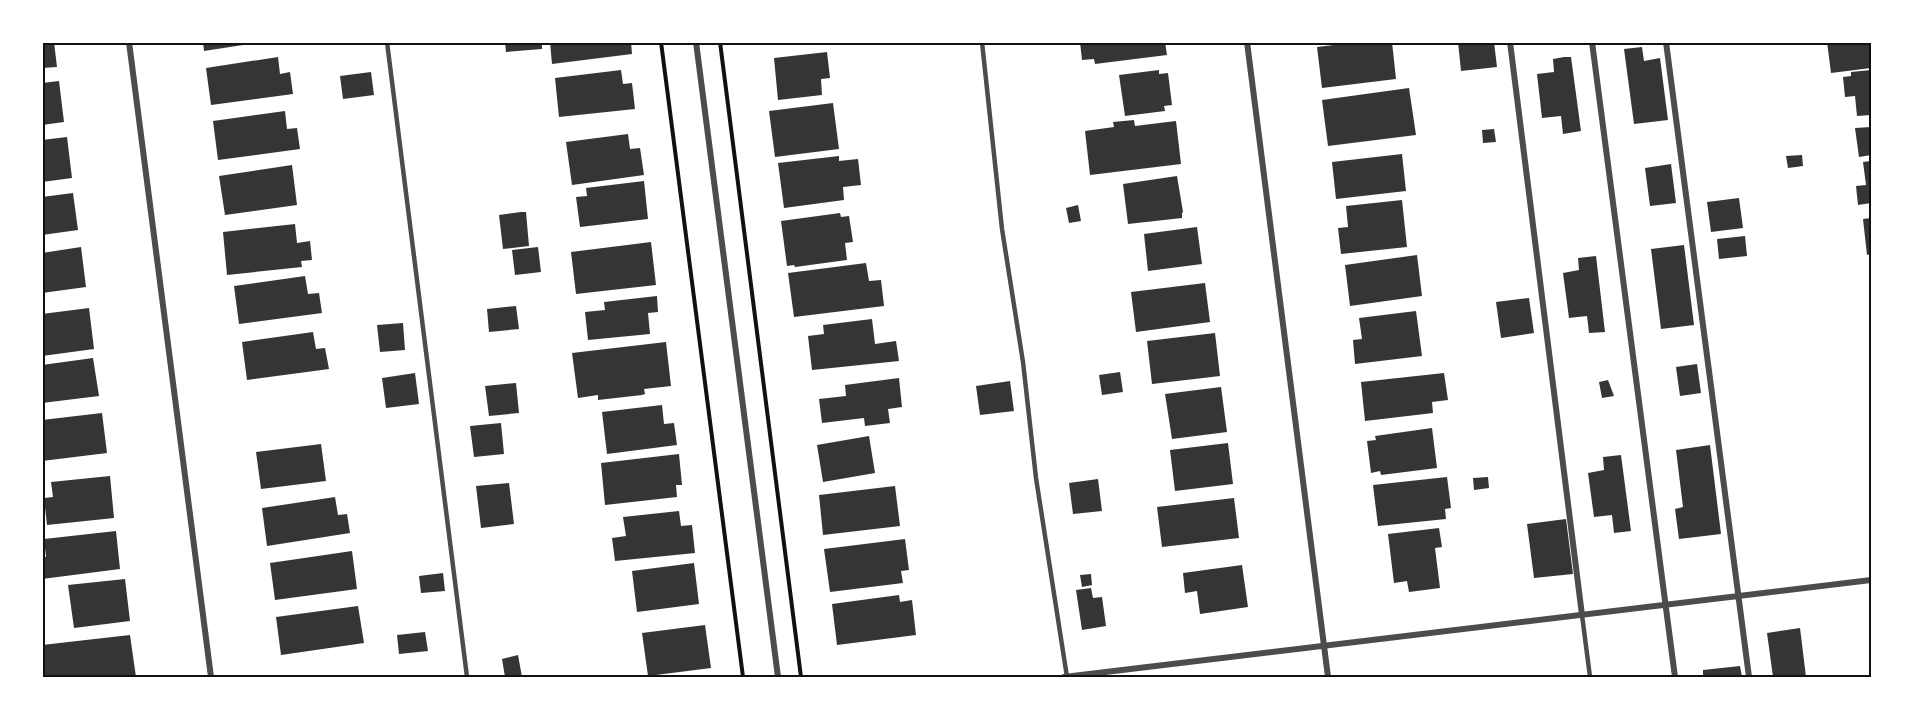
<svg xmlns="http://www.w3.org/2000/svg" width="1913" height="719" font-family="Mulish,sans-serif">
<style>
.building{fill:#353535}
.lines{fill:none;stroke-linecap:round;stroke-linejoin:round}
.path{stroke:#111;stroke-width:4}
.service{stroke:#4c4c4c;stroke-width:4.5}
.minor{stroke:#4c4c4c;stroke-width:6}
.neatline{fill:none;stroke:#111;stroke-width:2}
</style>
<rect width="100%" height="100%" fill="#fff"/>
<path class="building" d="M 42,42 L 54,42 L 57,67 L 42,68 Z
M 203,42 L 256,42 L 256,43 L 204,51 Z
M 505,42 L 542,42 L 542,49 L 506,52 Z
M 550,42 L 631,42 L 632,54 L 552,64 Z
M 1080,42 L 1165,42 L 1167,55 L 1095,64 L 1094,59 L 1082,60 Z
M 1358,42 L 1392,42 L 1396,79 L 1322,88 L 1317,47 Z
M 1458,42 L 1494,42 L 1497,67 L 1461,71 Z
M 1827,42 L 1871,42 L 1871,68 L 1831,73 Z
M 1642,47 L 1644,61 L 1660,58 L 1668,120 L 1634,124 L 1624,49 Z
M 827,52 L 830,78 L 821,79 L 822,95 L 778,100 L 774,58 Z
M 278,57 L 280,74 L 290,72 L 293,94 L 211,105 L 206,68 Z
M 1564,57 L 1571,57 L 1581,131 L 1563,134 L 1561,116 L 1542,118 L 1537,74 L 1554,72 L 1553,59 Z
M 621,70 L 623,84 L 632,83 L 635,109 L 559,117 L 555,78 Z
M 1159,70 L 1159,74 L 1168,73 L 1172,105 L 1164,106 L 1165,111 L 1125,116 L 1119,75 Z
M 1871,70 L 1871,115 L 1857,116 L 1855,96 L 1845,97 L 1843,77 L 1851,76 L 1851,72 Z
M 371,72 L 374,95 L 343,99 L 340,76 Z
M 59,81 L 64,122 L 42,125 L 42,83 Z
M 1409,88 L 1416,135 L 1328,146 L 1322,100 Z
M 833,103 L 839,149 L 775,157 L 769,111 Z
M 285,111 L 287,129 L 297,128 L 300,149 L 218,160 L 213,121 Z
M 1134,120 L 1135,126 L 1176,121 L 1181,164 L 1090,175 L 1085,131 L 1114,127 L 1113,122 Z
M 1871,127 L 1871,155 L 1859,157 L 1855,128 Z
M 1494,129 L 1496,142 L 1483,143 L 1482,130 Z
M 628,134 L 630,149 L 640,148 L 644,175 L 572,185 L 566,142 Z
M 67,137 L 72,178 L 42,182 L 42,140 Z
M 1402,154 L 1406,191 L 1336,199 L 1332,162 Z
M 1802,155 L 1803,166 L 1788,168 L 1786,156 Z
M 839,156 L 839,161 L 858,159 L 861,185 L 843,187 L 844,200 L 784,208 L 778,163 Z
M 1871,161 L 1871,203 L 1858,205 L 1856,186 L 1866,185 L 1863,162 Z
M 1671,164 L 1676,203 L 1650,206 L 1645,168 Z
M 292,165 L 297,205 L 225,215 L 219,176 Z
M 1177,176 L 1183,212 L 1182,213 L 1182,218 L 1128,224 L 1123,184 Z
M 644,181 L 648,219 L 580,227 L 576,197 L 587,196 L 586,188 Z
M 73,193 L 78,230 L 42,235 L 42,197 Z
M 1739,198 L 1743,228 L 1711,232 L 1707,202 Z
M 1402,200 L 1407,247 L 1341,254 L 1338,228 L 1348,227 L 1346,206 Z
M 1078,205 L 1081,221 L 1069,223 L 1066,208 Z
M 521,212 L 526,212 L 529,246 L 503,249 L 499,215 Z
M 840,213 L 841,217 L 849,216 L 853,242 L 845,243 L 847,260 L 795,267 L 794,265 L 787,266 L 781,221 Z
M 1871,218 L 1871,254 L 1867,255 L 1863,219 Z
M 295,224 L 297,243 L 310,241 L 312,260 L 301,261 L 302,267 L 227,275 L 223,232 Z
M 1197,227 L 1202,264 L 1148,271 L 1144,234 Z
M 1745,236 L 1747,256 L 1719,259 L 1717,239 Z
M 651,242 L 656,285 L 576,294 L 571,252 Z
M 1684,245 L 1694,325 L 1661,329 L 1651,249 Z
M 81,247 L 86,287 L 42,293 L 42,253 Z
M 538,247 L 541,272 L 515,275 L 512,250 Z
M 1417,255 L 1422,296 L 1350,306 L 1345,265 Z
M 1596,256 L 1605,332 L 1589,333 L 1587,316 L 1569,318 L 1563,273 L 1579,270 L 1578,258 Z
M 866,263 L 869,281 L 881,280 L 884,306 L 794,317 L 788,273 Z
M 305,276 L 308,294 L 319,293 L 322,313 L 239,324 L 234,286 Z
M 1205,283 L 1210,322 L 1136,332 L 1131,292 Z
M 657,296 L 658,312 L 648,313 L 650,334 L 588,340 L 585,312 L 605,310 L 604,302 Z
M 1529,298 L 1534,333 L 1501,338 L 1496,302 Z
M 516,306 L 519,329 L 489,332 L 487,309 Z
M 89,308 L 94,349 L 42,356 L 42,314 Z
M 1416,311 L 1422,356 L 1355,364 L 1353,340 L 1362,339 L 1359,318 Z
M 872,319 L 875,344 L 896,341 L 899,361 L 812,370 L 808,336 L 824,334 L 823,325 Z
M 403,323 L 405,350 L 380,352 L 377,325 Z
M 313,332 L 316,349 L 325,348 L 329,369 L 247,380 L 242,342 Z
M 1215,333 L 1220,376 L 1152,384 L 1147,341 Z
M 666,342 L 671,386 L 644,389 L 645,394 L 642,395 L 598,400 L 598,395 L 578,398 L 572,353 Z
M 93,358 L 99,396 L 42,403 L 42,365 Z
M 1697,364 L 1701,393 L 1680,396 L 1676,367 Z
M 1120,372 L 1123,392 L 1102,395 L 1099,375 Z
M 415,373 L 419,404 L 386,408 L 382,378 Z
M 1444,373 L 1448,400 L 1432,402 L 1433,413 L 1365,421 L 1361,382 Z
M 899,378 L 902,407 L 888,409 L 890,423 L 865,426 L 864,418 L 822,423 L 819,399 L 846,396 L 845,385 Z
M 1608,380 L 1614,396 L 1602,398 L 1599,382 Z
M 1010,381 L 1014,411 L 980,415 L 976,386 Z
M 516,383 L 519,413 L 489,416 L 485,386 Z
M 1221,387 L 1227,432 L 1172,439 L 1165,394 Z
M 662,405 L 664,424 L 674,423 L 677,445 L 607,454 L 602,412 Z
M 102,413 L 107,453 L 42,461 L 42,420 Z
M 501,423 L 504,454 L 474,457 L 470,426 Z
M 1432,428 L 1437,468 L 1381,475 L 1380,471 L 1371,473 L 1367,441 L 1376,440 L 1375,436 Z
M 869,436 L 875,473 L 823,482 L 817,445 Z
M 1228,443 L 1233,484 L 1175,491 L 1170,450 Z
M 321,444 L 326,481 L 261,489 L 256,452 Z
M 1710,445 L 1721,534 L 1679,539 L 1675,509 L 1683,507 L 1676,450 Z
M 679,454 L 682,485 L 676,485 L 677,497 L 605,505 L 601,463 Z
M 1621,455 L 1631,531 L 1614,533 L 1612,515 L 1594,517 L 1588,473 L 1604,470 L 1603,457 Z
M 110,476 L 114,518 L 47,525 L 44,498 L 53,497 L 51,482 Z
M 1447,477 L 1451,508 L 1445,509 L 1446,519 L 1378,526 L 1373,485 Z
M 1488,477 L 1489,488 L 1474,490 L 1473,478 Z
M 1098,479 L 1102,511 L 1073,514 L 1069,483 Z
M 509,483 L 514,524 L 481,528 L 476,486 Z
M 895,486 L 900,526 L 823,535 L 819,495 Z
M 335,497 L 338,515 L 347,514 L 350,533 L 267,546 L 262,508 Z
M 1234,498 L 1239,538 L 1162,547 L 1157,507 Z
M 679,511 L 681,526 L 692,525 L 695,553 L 615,561 L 612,538 L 626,536 L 623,517 Z
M 1566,519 L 1573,574 L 1534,578 L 1527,524 Z
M 1439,528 L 1442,547 L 1435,548 L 1440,588 L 1409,592 L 1407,581 L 1394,583 L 1388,534 Z
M 116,531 L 120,569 L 42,579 L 42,557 L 46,557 L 44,539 Z
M 905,539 L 909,570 L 901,571 L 903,583 L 830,592 L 824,549 Z
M 352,551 L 357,589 L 275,600 L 270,563 Z
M 694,563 L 699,604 L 637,612 L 632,571 Z
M 1242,565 L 1248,607 L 1200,614 L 1197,591 L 1185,593 L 1183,573 Z
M 443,573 L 445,591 L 421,593 L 419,576 Z
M 1091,574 L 1092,585 L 1082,587 L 1080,575 Z
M 125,579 L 130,621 L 74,628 L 68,585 Z
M 1091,588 L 1093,598 L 1102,597 L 1106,626 L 1082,630 L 1076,590 Z
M 899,595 L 900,602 L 912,600 L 916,635 L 837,645 L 832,604 Z
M 358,606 L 364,643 L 281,655 L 276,617 Z
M 705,625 L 711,668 L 648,676 L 642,633 Z
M 1800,628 L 1806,677 L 1773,677 L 1767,633 Z
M 425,632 L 428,651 L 399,654 L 397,635 Z
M 130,635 L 136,677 L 42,677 L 42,645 Z
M 518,655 L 522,677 L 505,677 L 502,659 Z
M 1740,666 L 1742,677 L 1703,677 L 1703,670 Z"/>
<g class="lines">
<path class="path" d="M 661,42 L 743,677
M 720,42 L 801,677"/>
<path class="service" d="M 387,42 L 467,677
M 982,42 L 1002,229 L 1023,362 L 1036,478 L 1067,677
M 1582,615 L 1590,677"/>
<path class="minor" d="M 129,42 L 211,677
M 696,42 L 778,677
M 1247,42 L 1328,677
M 1510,42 L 1582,615
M 1592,42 L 1675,677
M 1666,42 L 1749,677
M 1064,677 L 1871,580"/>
</g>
<rect width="1913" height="719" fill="none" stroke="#ffffff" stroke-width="87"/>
<rect x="44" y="44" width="1826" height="632" class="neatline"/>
</svg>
